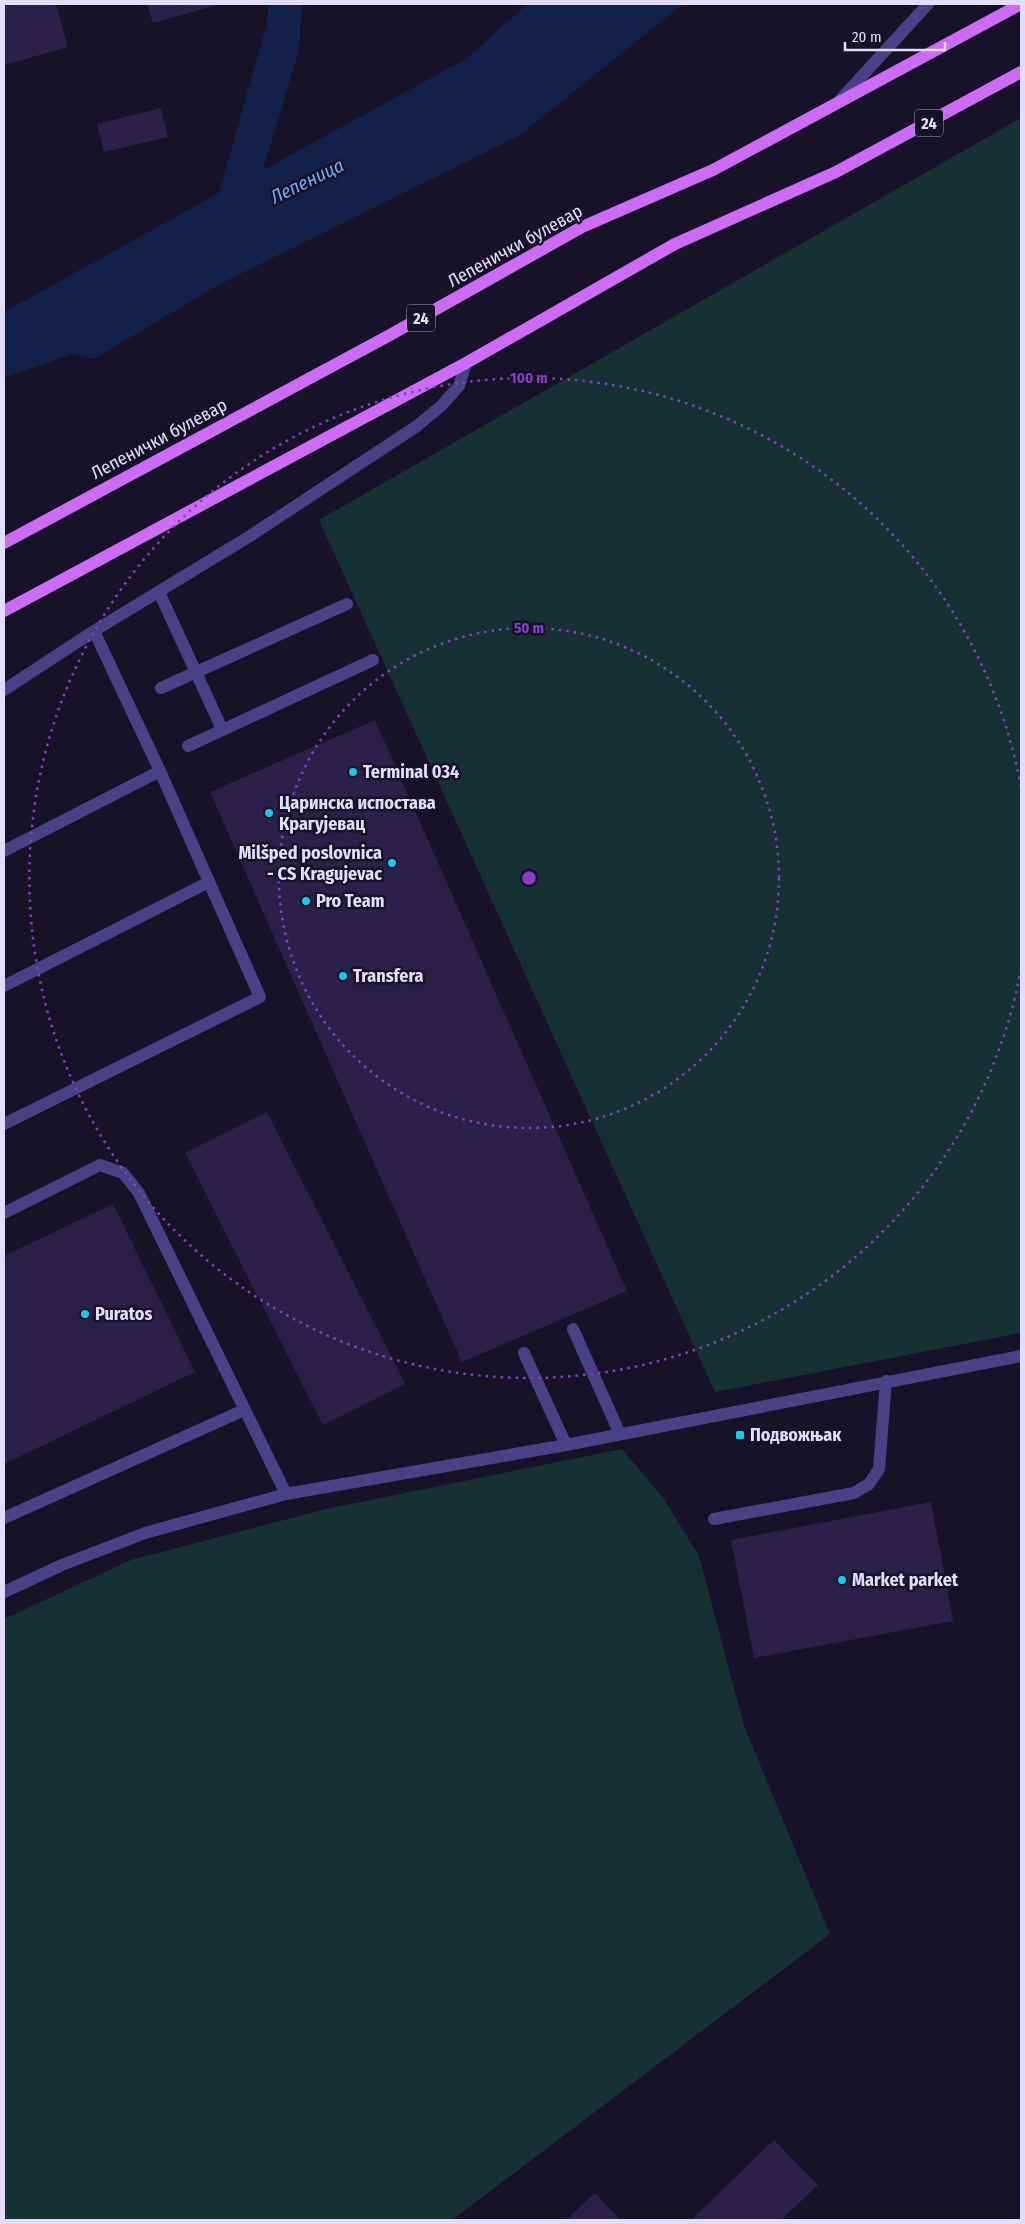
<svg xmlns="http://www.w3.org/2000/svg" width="1025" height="2224" font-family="'Fira Sans Condensed',sans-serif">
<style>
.green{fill:#163133}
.water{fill:#11214a}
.building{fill:#2b2049}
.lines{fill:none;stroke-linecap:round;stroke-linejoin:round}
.service{stroke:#494185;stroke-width:12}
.minor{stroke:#494185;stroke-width:12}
.primary{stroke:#cd6bf6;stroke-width:12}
.ring{fill:none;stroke:#853ec5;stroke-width:2.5;stroke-dasharray:2.5 5}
.poi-dot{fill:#15c8f0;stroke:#181229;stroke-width:2}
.labels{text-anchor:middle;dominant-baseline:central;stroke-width:5;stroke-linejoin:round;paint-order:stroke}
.shield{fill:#181229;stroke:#a6a0bd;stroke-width:1}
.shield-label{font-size:16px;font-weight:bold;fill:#e3ddfd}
.street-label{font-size:18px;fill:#e3ddfd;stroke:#181229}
.poi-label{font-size:18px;font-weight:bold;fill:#e3ddfd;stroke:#181229;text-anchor:start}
.water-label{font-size:19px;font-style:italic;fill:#71aef6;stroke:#181229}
.centre{fill:#853ec5;stroke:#181229;stroke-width:2.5}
.ring-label{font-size:15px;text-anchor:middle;font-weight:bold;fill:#853ec5;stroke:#181229;stroke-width:5;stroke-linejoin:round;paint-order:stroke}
</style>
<rect width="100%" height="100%" fill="#181229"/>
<path class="green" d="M 1021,118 L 1021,1333 L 715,1392 L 319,520 Z
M 622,1449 L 664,1499 L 699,1556 L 744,1726 L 830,1934 L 452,2220 L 4,2220 L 4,1619 L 131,1560 L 326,1509 Z"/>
<path class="water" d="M 268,4 L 302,4 L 299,50 L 263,170 L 466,59 L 527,4 L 683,4 L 520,135 L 220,284 L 94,359 L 72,354 L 4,378 L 4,312 L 219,193 L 267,23 Z"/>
<path class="building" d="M 4,4 L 56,4 L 68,47 L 4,65 Z
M 147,4 L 220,4 L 153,23 Z
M 161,108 L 168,137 L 104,152 L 97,124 Z
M 375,720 L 627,1291 L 462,1362 L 210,792 Z
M 267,1112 L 405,1384 L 323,1425 L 185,1153 Z
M 113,1204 L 195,1372 L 4,1464 L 4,1256 Z
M 931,1502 L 953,1621 L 754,1658 L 731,1540 Z
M 774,2140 L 818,2185 L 781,2220 L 691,2220 Z
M 595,2193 L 621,2220 L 566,2220 Z"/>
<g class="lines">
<path class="service" d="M 841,99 L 928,4
M 159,592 L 222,729
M 161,688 L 347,604
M 4,690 L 94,631 L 250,536 L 417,426 L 441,406 L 459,386 L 466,363
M 188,746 L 373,660
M 4,851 L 160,771
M 4,986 L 209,882
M 4,1124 L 260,997 L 160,771 L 94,631
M 4,1213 L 100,1165 L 123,1173 L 139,1193 L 286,1494
M 573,1329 L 620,1434
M 524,1353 L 566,1445
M 4,1518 L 244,1410
M 714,1519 L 854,1493 L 869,1484 L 879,1469 L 886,1381"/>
<path class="minor" d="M 4,1592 L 62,1565 L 145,1533 L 286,1494 L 566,1445 L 1021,1356"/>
<path class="primary" d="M 4,543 L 390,335 L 582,227 L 713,170 L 1021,4
M 4,611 L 466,363 L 675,244 L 836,172 L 1021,72"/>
</g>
<g class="ring">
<circle cx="529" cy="878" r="250"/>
<path d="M1021 969A500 500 0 1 1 1021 787"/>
</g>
<g class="poi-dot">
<circle cx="353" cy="772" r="5"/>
<circle cx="269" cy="813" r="5"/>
<circle cx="392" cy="863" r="5"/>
<circle cx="306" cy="901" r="5"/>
<circle cx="343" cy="976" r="5"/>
<circle cx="85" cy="1314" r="5"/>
<rect x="735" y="1430" width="10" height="10" rx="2.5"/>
<circle cx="842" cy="1580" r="5"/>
</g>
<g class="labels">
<g class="shield">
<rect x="915" y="109.5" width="28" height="27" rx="4"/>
<rect x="407" y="304.5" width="28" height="27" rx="4"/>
</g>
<g class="shield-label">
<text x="929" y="123">24</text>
<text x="421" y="318">24</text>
</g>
<g class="street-label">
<text transform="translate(515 246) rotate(-29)">Лепенички булевар</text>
<text transform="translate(159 439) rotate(-28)">Лепенички булевар</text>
</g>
<g class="poi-label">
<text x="363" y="772">Terminal 034</text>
<text x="279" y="803">Царинска испостава<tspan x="279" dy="21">Крагујевац</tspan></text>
<text x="382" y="853" text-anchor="end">Milšped poslovnica<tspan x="382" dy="21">- CS Kragujevac</tspan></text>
<text x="316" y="901">Pro Team</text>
<text x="353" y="976">Transfera</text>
<text x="95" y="1314">Puratos</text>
<text x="750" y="1435">Подвожњак</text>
<text x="852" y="1580">Market parket</text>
</g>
<g class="water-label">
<text transform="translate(307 181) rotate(-26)">Лепеница</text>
</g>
</g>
<circle cx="529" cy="878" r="8" class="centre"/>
<g class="ring-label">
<text x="529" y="383">100 m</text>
<text x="529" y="633">50 m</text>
</g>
<rect width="1025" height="2224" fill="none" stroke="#e3ddfd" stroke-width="10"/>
<path d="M845 42v8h100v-8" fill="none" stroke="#e3ddfd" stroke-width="2.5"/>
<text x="852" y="42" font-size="15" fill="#e3ddfd" stroke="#181229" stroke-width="4" paint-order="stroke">20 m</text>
</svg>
